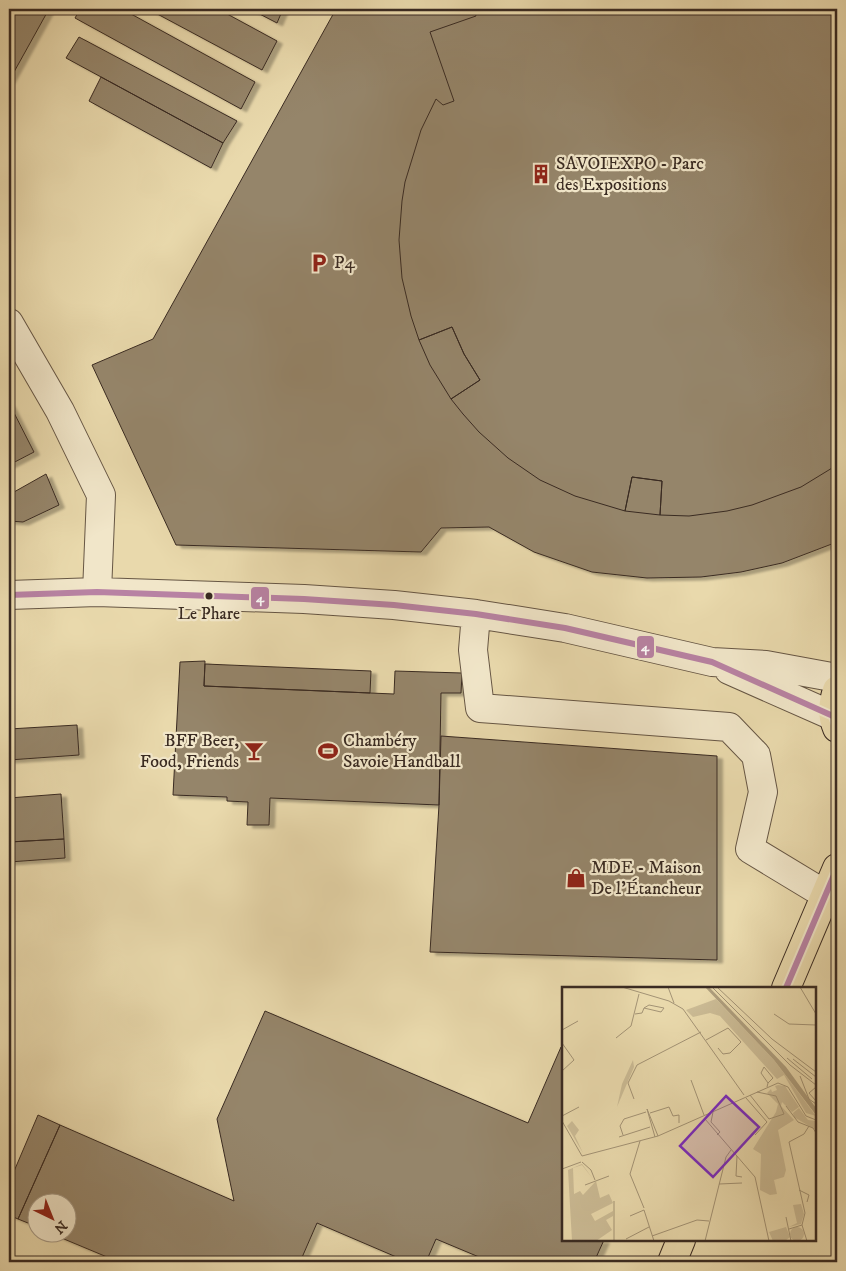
<svg xmlns="http://www.w3.org/2000/svg" width="846" height="1271" font-family="'IM FELL DW Pica',serif">
<style>
.building{fill:#95856a;stroke:#3a2b22;filter:url(#shadow)}
.lines{fill:none;stroke-linecap:round;stroke-linejoin:round}
.minor-casing{stroke:#665644;stroke-width:30}
.major-casing{stroke:#3a2b22;stroke-width:30}
.minor{stroke:#f1e6c9;stroke-width:28}
.major{stroke:#e9d9ac;stroke-width:28}
.bus-1-casing{stroke:#f1e6c9;stroke-width:10}
.bus-1{stroke:#b882a3;stroke-width:6}
.bus-dot{fill:#3a2b22;stroke:#f1e6c9;stroke-width:2}
.labels{text-anchor:middle;dominant-baseline:central;stroke-width:4.5;stroke-linejoin:round;paint-order:stroke}
.bus-label{font-size:17px;fill:#3a2b22;stroke:#f1e6c9}
.poi-label{font-size:18px;fill:#3a2b22;stroke:#f1e6c9;text-anchor:start}
.inset-road{fill:none;stroke:#a39375;stroke-width:1}
.view{fill:#7b2cbf;fill-opacity:0.15;stroke:#7b2cbf;stroke-width:2.5}
.inset-edge{fill:none;stroke:#3a2b22;stroke-width:2.5}
.line-badge{stroke:#f1e6c9;stroke-width:2}
.badge-label{font-size:14px;text-anchor:middle;font-weight:bold;fill:#fff}
</style>
<defs>
<filter id="shadow"><feDropShadow dx="5.5" dy="3" stdDeviation="1" flood-color="#0004"/></filter>
</defs>
<rect width="100%" height="100%" fill="#e9d9ac"/>
<filter id="stains"><feTurbulence type="fractalNoise" baseFrequency=".004" numOctaves="4"/><feColorMatrix values="0 0 0 0 .2 0 0 0 0 .09 0 0 0 0 .02 0 0 0 .5 -.17"/></filter>
<radialGradient id="worn" r=".72"><stop offset=".6" stop-color="#630" stop-opacity="0"/><stop offset="1" stop-color="#630" stop-opacity=".3"/></radialGradient>
<path class="building" d="M 9,9 L 49,9 L 9,81 Z
M 80,9 L 122,9 L 255,82 L 241,109 L 75,18 Z
M 148,9 L 218,9 L 277,41 L 262,70 Z
M 250,9 L 283,9 L 277,23 Z
M 336,9 L 837,9 L 837,542 L 782,563 L 741,572 L 701,577 L 647,578 L 592,572 L 534,552 L 489,527 L 441,528 L 421,552 L 176,545 L 92,365 L 153,339 Z
M 474,9 L 834,9 L 837,11 L 837,465 L 801,487 L 752,505 L 727,511 L 689,516 L 660,515 L 662,481 L 632,477 L 625,511 L 575,496 L 540,480 L 508,458 L 479,432 L 463,414 L 451,399 L 480,380 L 464,354 L 452,327 L 419,340 L 411,316 L 402,278 L 399,240 L 402,201 L 405,182 L 421,130 L 436,99 L 443,105 L 454,101 L 430,32 L 476,16 Z
M 79,37 L 237,121 L 223,143 L 66,58 Z
M 101,77 L 223,143 L 211,168 L 89,101 Z
M 452,327 L 464,354 L 480,380 L 451,399 L 430,365 L 419,340 Z
M 9,403 L 34,452 L 9,465 Z
M 46,474 L 59,505 L 23,522 L 9,521 L 9,493 L 14,492 Z
M 632,477 L 662,481 L 660,515 L 625,511 Z
M 205,661 L 204,686 L 394,694 L 395,671 L 462,673 L 461,693 L 441,693 L 439,805 L 270,798 L 269,825 L 247,825 L 248,802 L 227,801 L 227,797 L 173,795 L 180,662 Z
M 205,664 L 371,671 L 370,693 L 204,686 Z
M 77,725 L 79,755 L 9,760 L 9,729 Z
M 441,736 L 717,756 L 717,960 L 430,952 L 439,805 Z
M 61,794 L 64,839 L 9,842 L 9,798 Z
M 64,839 L 65,858 L 9,862 L 9,842 Z
M 265,1011 L 528,1123 L 561,1047 L 564,1048 L 564,1240 L 604,1240 L 594,1262 L 477,1262 L 479,1257 L 436,1239 L 426,1262 L 408,1262 L 317,1223 L 300,1262 L 119,1262 L 52,1234 L 68,1234 L 68,1204 L 38,1204 L 38,1227 L 18,1219 L 60,1125 L 234,1201 L 217,1119 Z
M 38,1115 L 60,1125 L 18,1219 L 9,1215 L 9,1183 Z"/>
<g class="lines">
<defs>
<path id="minor" d="M 9,323 L 60,411 L 101,495 L 97,592
M 9,595 L 97,592 L 304,599 L 394,605 L 476,614 L 565,628 L 712,662 L 766,665 L 837,678
M 476,614 L 473,650 L 480,708 L 729,727 L 756,755 L 763,792 L 750,849 L 826,895
M 729,670 L 833,716"/>
<path id="major" d="M 837,690 C 833,703 831,714 837,728
M 786,988 L 837,868
M 672,1262 L 681,1240"/>
</defs>
<use href="#minor" class="minor-casing"/>
<use href="#major" class="major-casing"/>
<use href="#minor" class="minor"/>
<use href="#major" class="major"/>
<defs>
<path id="bus-1" d="M 9,595 L 97,592 L 304,599 L 394,605 L 476,614 L 565,628 L 712,662 L 833,716 L 837,728
M 786,988 L 837,868"/>
</defs>
<use href="#bus-1" class="bus-1-casing"/>
<use href="#bus-1" class="bus-1"/>
</g>
<defs>
<symbol id="building-bare" viewBox="-9 -9 18 18"><path d="M-4-6H4V6H1V3H-1V6H-4ZM-2.5-4.3h1.7v1.8h-1.7ZM.8-4.3h1.7v1.8H.8ZM-2.5-1h1.7V.8h-1.7ZM.8-1h1.7V.8H.8Z" fill="#8f2418" stroke="#f1e6c9" stroke-width="2.5" paint-order="stroke"/></symbol>
<symbol id="parking-bare" viewBox="-9 -9 18 18"><path d="M-3.5-5.5H1a3.5 3.5 0 0 1 0 7H-1V5.5H-3.5ZM-1-3.4V-.6H.8a1.4 1.4 0 0 0 0-2.8Z" fill="#8f2418" stroke="#f1e6c9" stroke-width="2.5" paint-order="stroke"/></symbol>
<symbol id="bar-bare" viewBox="-9 -9 18 18"><path d="M-6-5H6L.8 .8V4.5H3.5V6h-7V4.5H-.8V.8Z" fill="#8f2418" stroke="#f1e6c9" stroke-width="2.5" paint-order="stroke"/></symbol>
<symbol id="stadium-bare" viewBox="-9 -9 18 18"><path d="M0-5a6.5 5 0 1 0 0 10a6.5 5 0 1 0 0-10ZM-3.5-1.8h7v3.6h-7Z" fill="#8f2418" stroke="#f1e6c9" stroke-width="2.5" paint-order="stroke"/></symbol>
<symbol id="shop-bare" viewBox="-9 -9 18 18"><path d="M-5-2.5h2.3a2.7 3.5 0 0 1 5.4 0H5L5.5 6h-11ZM-1.5-2.5h3a1.5 2.3 0 0 0-3 0Z" fill="#8f2418" stroke="#f1e6c9" stroke-width="2.5" paint-order="stroke"/></symbol>
</defs>
<g fill-rule="evenodd">
<use href="#building-bare" x="527" y="160" width="28" height="28"/>
<use href="#parking-bare" x="305" y="249" width="28" height="28"/>
<use href="#bar-bare" x="240" y="737" width="28" height="28"/>
<use href="#stadium-bare" x="314" y="737" width="28" height="28"/>
<use href="#shop-bare" x="562" y="864" width="28" height="28"/>
</g>
<circle class="bus-dot" cx="209" cy="596" r="4.5"/>
<g class="labels">
<g class="bus-label">
<text x="209" y="614">Le Phare</text>
</g>
<g class="poi-label">
<text x="556" y="164">SAVOIEXPO - Parc<tspan x="556" dy="21">des Expositions</tspan></text>
<text x="334" y="263">P4</text>
<text x="239" y="741" text-anchor="end">BFF Beer,<tspan x="239" dy="21">Food, Friends</tspan></text>
<text x="343" y="741">Chambéry<tspan x="343" dy="21">Savoie Handball</tspan></text>
<text x="591" y="868">MDE - Maison<tspan x="591" dy="21">De l'Étancheur</tspan></text>
</g>
</g>
<g transform="translate(562 987)">
<rect width="254" height="254" fill="#e9d9ac"/>
<path d="M 154,12 L 212,73 L 254,129 L 244,126 L 222,88 L 215,92 L 158,29 L 148,26 L 131,30 L 124,23 ZM 71,73 L 72,80 L 55,120 L 60,97 ZM 216,98 L 223,99 L 237,120 L 230,125 L 220,115 L 219,119 L 232,133 L 216,143 L 224,183 L 222,190 L 212,193 L 215,207 L 208,208 L 198,203 L 199,167 L 191,162 L 214,125 L 216,117 L 205,106 L 209,102 L 210,105 L 215,103 L 213,99 ZM 237,121 L 246,133 L 254,134 L 254,143 L 232,130 L 231,126 ZM 10,134 L 17,143 L 13,149 L 21,166 L 5,139 ZM 20,177 L 31,192 L 20,178 L 11,181 L 12,207 L 18,204 L 21,208 L 34,194 L 38,211 L 47,207 L 51,216 L 29,227 L 33,234 L 51,224 L 51,229 L 44,233 L 50,243 L 34,254 L 10,254 L 6,183 ZM 239,217 L 242,227 L 239,237 L 227,240 L 235,236 L 231,218 ZM 224,240 L 228,250 L 223,254 L 211,254 L 207,245 ZM228 247a7 7 0 1 1 14 0a7 7 0 1 1-14 0Z" fill="#cbbb95"/>
<path d="M 143,0 L 147,0 L 224,80 L 254,121 L 254,128 L 212,73 Z" fill="#ae9e7d"/>
<path class="inset-road" d="M 60,0 L 107,14 L 121,22 L 182,108M 106,0 L 112,16M 150,0 L 228,78 L 254,98M 155,0 L 210,52 L 254,85M 238,0 L 254,27M 73,27 L 80,26 L 82,21 L 99,25 L 102,21 L 87,18 L 82,21M 212,27 L 227,37 L 254,38M 0,43 L 16,34M 54,51 L 69,39 L 77,7M 144,53 L 166,41 L 179,55 L 168,66 L 161,67 L 156,61M 0,56 L 12,73 L 0,84M 225,71 L 250,92M 231,72 L 254,90M 238,89 L 247,112 L 254,117M 129,93 L 142,128M 205,100 L 206,96 L 199,86 L 202,80 L 211,91 L 206,96M 254,100 L 247,106 L 254,114M 188,108 L 207,132 L 222,127 L 214,109 L 195,105M 184,111 L 205,135 L 193,148M 72,112 L 66,96 L 75,78 L 139,45M 224,119 L 236,135 L 251,141 L 254,146M 151,125 L 149,135 L 158,145 L 155,148M 88,126 L 107,120 L 111,129 L 117,128 L 117,136M 0,129 L 17,120M 143,132 L 193,190 L 207,254M 0,134 L 20,169M 61,148 L 58,139 L 62,132 L 84,125M 57,150 L 88,140M 93,150 L 85,122 L 96,149M 78,154 L 68,187 L 82,221M 20,169 L 96,149 L 216,96 L 226,100 L 244,129 L 254,133M 175,169 L 174,189 L 180,190M 20,175 L 29,183 L 33,193M 0,182 L 19,175M 157,197 L 180,196M 23,198 L 47,189M 237,203 L 247,208 L 245,215M 52,214 L 52,254M 68,229 L 82,223 L 92,254M 224,230 L 229,254M 240,238 L 245,254M 227,242 L 240,238 L 243,226 L 227,155 L 242,147 L 247,139M 90,249 L 135,233 L 147,234M 64,252 L 87,240M 143,254 L 164,170 L 169,163"/>
<path class="view" d="M 164,109 L 197,140 L 151,190 L 118,159 Z"/>
<rect width="254" height="254" class="inset-edge"/>
</g>
<g class="line-badge">
<rect x="250" y="586" width="20" height="24" rx="5" fill="#b882a3"/>
<rect x="636" y="635" width="19" height="24" rx="5" fill="#b882a3"/>
</g>
<g class="badge-label">
<text x="260" y="602">4</text>
<text x="645" y="651">4</text>
</g>
<rect width="846" height="1271" fill="none" stroke="#e9d9ac" stroke-width="30"/>
<rect x="10" y="10" width="826" height="1251" fill="none" stroke="#3a2b22" stroke-width="2.5"/>
<rect x="15" y="15" width="816" height="1241" fill="none" stroke="#3a2b22"/>
<g transform="translate(52 1218) rotate(137)"><circle r="24" fill="#f1e6c9" stroke="#a89b86"/>
<path d="M0-4L9 19L0 12L-9 19Z" fill="#8f2418"/>
<text y="-8" font-size="14" font-weight="bold" text-anchor="middle" fill="#3a2b22">N</text>
</g>
<rect width="100%" height="100%" filter="url(#stains)"/>
<rect width="100%" height="100%" fill="url(#worn)"/>
</svg>
